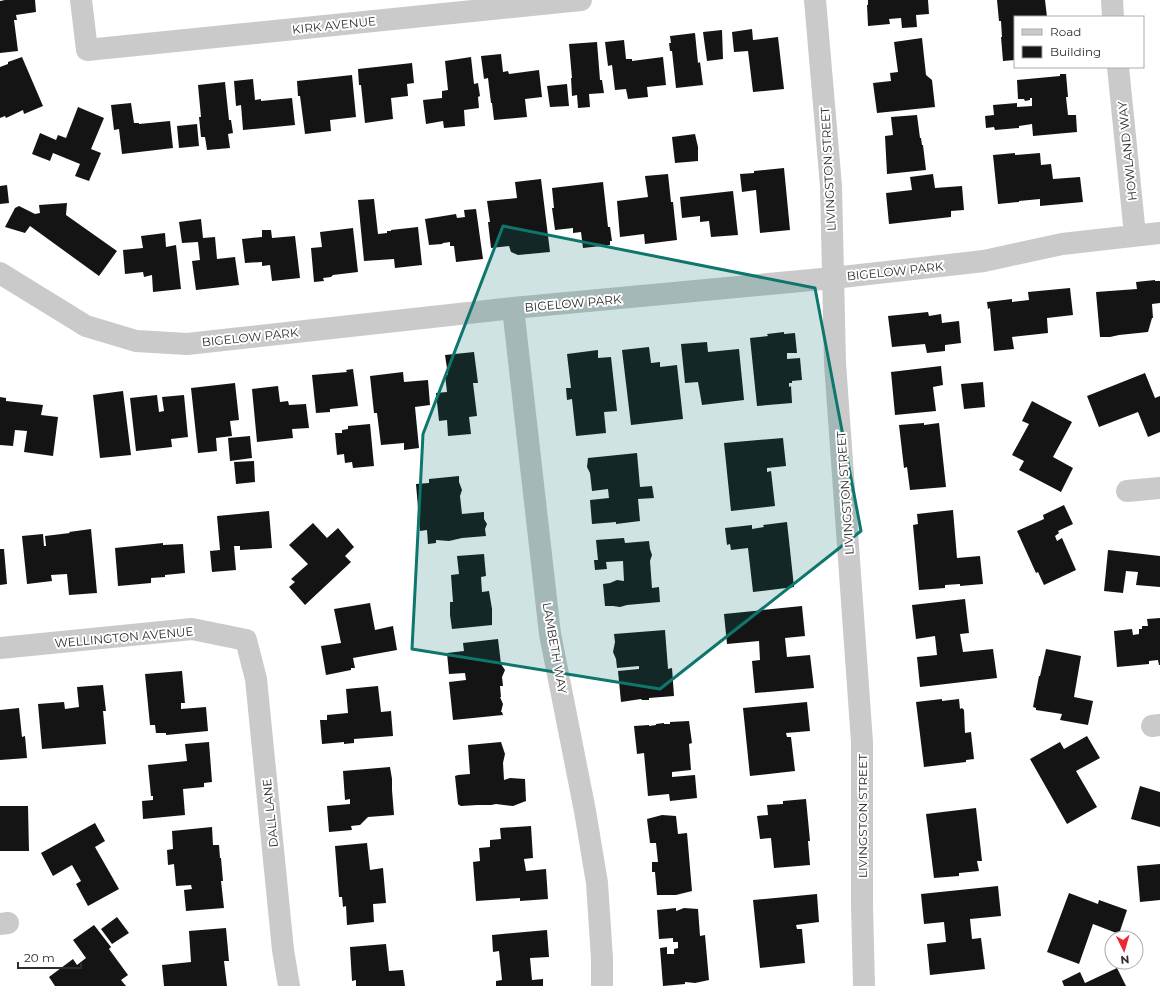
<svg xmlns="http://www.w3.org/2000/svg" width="1160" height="986" font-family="Montserrat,sans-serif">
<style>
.building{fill:#141414}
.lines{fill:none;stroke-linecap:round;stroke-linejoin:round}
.street{stroke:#cacaca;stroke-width:22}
.marked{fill:#0f766e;fill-opacity:0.2;stroke:#0f766e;stroke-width:3;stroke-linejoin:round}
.labels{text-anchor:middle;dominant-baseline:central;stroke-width:4;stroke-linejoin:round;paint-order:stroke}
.street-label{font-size:12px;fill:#2d2d2d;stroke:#fff}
</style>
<rect width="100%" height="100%" fill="#fff"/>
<path class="building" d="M 5,0 L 35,0 L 36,12 L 16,15 L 17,20 L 14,20 L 18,51 L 0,53 L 0,1 Z
M 868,0 L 928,0 L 929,14 L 916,15 L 917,27 L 902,28 L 901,18 L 889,19 L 890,24 L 868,26 L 867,5 L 868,5 Z
M 997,0 L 1045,0 L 1047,17 L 1015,17 L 1015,60 L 1003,61 L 1001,37 L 1002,37 L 1001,21 L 999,21 Z
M 752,29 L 753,40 L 778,37 L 784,89 L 753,92 L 748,51 L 734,52 L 732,32 Z
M 722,30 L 723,59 L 707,61 L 703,32 Z
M 695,33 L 698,63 L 700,62 L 703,85 L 676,88 L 672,51 L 670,51 L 669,43 L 671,43 L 670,36 Z
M 922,38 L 926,75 L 932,80 L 935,107 L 877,113 L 873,83 L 891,81 L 890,73 L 898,72 L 894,42 Z
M 624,40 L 626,59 L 632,59 L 632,61 L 663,57 L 666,85 L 647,87 L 648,97 L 628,99 L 626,89 L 615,90 L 612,65 L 608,66 L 605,42 Z
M 597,42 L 600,80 L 602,80 L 604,93 L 589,94 L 590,107 L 578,108 L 577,95 L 572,96 L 571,78 L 572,78 L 569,44 Z
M 501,54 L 503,72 L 508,71 L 509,74 L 539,70 L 542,97 L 525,99 L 527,117 L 494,120 L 492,103 L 491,103 L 488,78 L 484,79 L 481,56 Z
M 22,57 L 43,106 L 24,114 L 23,110 L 6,118 L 5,116 L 0,118 L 0,67 L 8,64 L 8,62 Z
M 471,57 L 474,84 L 478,83 L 480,96 L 478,97 L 479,108 L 464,110 L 465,126 L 444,128 L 443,121 L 426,124 L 423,100 L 442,98 L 442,91 L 448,90 L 445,61 Z
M 412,63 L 414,83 L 407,84 L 408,96 L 391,98 L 393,119 L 365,123 L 361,85 L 359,85 L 358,69 Z
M 1060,74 L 1066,74 L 1068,97 L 1066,97 L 1068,115 L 1076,115 L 1077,132 L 1033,136 L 1032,124 L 1019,126 L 1019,128 L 995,130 L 994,127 L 986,128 L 985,116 L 994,115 L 993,105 L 1017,103 L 1017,107 L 1032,106 L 1032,98 L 1030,98 L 1030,100 L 1025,101 L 1024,99 L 1018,99 L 1017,80 L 1060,76 Z
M 352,75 L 356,117 L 330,120 L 331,131 L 305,134 L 300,96 L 298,96 L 297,81 Z
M 253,79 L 255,100 L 261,99 L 261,101 L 292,98 L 295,125 L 243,130 L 241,105 L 236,106 L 234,81 Z
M 225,82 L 229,120 L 231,120 L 233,133 L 228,134 L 230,148 L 207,150 L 205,137 L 201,137 L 199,117 L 201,117 L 198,85 Z
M 567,84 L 569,106 L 550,107 L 547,86 Z
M 131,103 L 134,123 L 139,123 L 139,124 L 170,121 L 173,148 L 122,154 L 119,129 L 114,130 L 111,105 Z
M 78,107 L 104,118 L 91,149 L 101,153 L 89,181 L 75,176 L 80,164 L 53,153 L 50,161 L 32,154 L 40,133 L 56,140 L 58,135 L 66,138 Z
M 917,115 L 920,138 L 921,138 L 922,145 L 923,145 L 926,170 L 887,174 L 885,136 L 893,135 L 891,117 Z
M 197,124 L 199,146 L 179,148 L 177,126 Z
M 695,134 L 698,147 L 698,161 L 675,163 L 672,137 Z
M 1015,153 L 1015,155 L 1040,153 L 1041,165 L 1051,164 L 1053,179 L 1080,177 L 1083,202 L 1040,206 L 1040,199 L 1019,201 L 1019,202 L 998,204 L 993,155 Z
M 784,168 L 790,230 L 760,233 L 756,190 L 742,192 L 740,174 L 754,173 L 754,171 Z
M 668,174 L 671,202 L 673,202 L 677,240 L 645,244 L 644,234 L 620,237 L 617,201 L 648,197 L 645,176 Z
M 933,174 L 935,188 L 962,186 L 964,210 L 951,211 L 951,217 L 889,224 L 886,193 L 912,190 L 910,177 Z
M 541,179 L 550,252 L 518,255 L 511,252 L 509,246 L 491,248 L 488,222 L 490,222 L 487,201 L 517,198 L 515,182 Z
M 603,182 L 608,227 L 610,227 L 612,241 L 610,241 L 610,245 L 583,248 L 581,232 L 573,233 L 573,228 L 555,230 L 552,208 L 554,208 L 552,188 Z
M 7,185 L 9,203 L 0,204 L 0,186 Z
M 733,191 L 738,235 L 711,237 L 709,221 L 700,222 L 700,216 L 682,218 L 680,197 Z
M 374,199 L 378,234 L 387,233 L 387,231 L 391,231 L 391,230 L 418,227 L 422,265 L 395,268 L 394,259 L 364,261 L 358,200 Z
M 67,203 L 66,215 L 117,251 L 99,276 L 30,226 L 25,233 L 5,227 L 15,208 L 19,206 L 35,214 L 40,213 L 39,205 Z
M 476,209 L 483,259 L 456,262 L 454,246 L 450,246 L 450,242 L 443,243 L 442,244 L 429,245 L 425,219 L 456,214 L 457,218 L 465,217 L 464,210 Z
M 201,219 L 203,238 L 215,237 L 217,259 L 235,257 L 239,285 L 196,290 L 192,261 L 200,260 L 198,242 L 182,243 L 179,222 Z
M 353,228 L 358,272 L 333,275 L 331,277 L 323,278 L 324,281 L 314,282 L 311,248 L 322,247 L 320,232 Z
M 262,230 L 271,230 L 272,238 L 295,236 L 300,278 L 272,281 L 270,265 L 262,266 L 262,262 L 245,263 L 242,239 L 262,237 Z
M 165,233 L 166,247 L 176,245 L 181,289 L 153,292 L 152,275 L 144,277 L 143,272 L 125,274 L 123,250 L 143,248 L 141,236 Z
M 1155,280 L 1155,281 L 1160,281 L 1160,303 L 1152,304 L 1153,318 L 1152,318 L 1148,332 L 1119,335 L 1110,337 L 1100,337 L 1096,292 L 1137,289 L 1136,282 Z
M 1070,288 L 1073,315 L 1047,318 L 1048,333 L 1012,337 L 1014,349 L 994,351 L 990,308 L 988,309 L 987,302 L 1012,299 L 1012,302 L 1029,300 L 1028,292 Z
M 928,312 L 929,316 L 941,314 L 942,323 L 959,321 L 961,343 L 945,345 L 945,351 L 927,353 L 925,344 L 892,347 L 888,316 Z
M 784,332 L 784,334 L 795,333 L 797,353 L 787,353 L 787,359 L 800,358 L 802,380 L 792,381 L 792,383 L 789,383 L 789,387 L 791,386 L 792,403 L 757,406 L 750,338 L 768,336 L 767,334 Z
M 707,342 L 708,352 L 739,349 L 744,400 L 702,405 L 698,382 L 685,383 L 681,344 Z
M 649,347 L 651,363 L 660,362 L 660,367 L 677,365 L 683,419 L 631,425 L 622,350 Z
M 598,350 L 598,358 L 611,357 L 617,411 L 604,412 L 606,433 L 576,436 L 572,399 L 567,400 L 566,388 L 571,388 L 567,354 Z
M 474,352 L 478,383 L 473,383 L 477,416 L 469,417 L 471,434 L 448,436 L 447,420 L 439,421 L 436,393 L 447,392 L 445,375 L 448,375 L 445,355 Z
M 941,366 L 943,385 L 933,387 L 936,411 L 895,415 L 891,372 Z
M 353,369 L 358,406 L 330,409 L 330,412 L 316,413 L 312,375 L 347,372 L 346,370 Z
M 403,372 L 404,382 L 428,380 L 430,405 L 415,407 L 419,448 L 404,450 L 404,443 L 381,445 L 377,413 L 374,413 L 370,376 Z
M 1145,373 L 1155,398 L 1160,396 L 1160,432 L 1148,437 L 1138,412 L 1099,427 L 1087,396 Z
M 983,382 L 985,407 L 964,409 L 961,384 Z
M 235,383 L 239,420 L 230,421 L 232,436 L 216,438 L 217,451 L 198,453 L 191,388 Z
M 278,386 L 280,402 L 288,401 L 289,405 L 306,404 L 309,428 L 292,429 L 293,438 L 257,442 L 252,389 Z
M 123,391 L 131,455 L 100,458 L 93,395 Z
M 157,395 L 159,412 L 164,411 L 162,397 L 184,395 L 188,437 L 171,439 L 172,447 L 136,451 L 130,398 Z
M 0,397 L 6,398 L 6,401 L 43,405 L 41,415 L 58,417 L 53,456 L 24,452 L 27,431 L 15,430 L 13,446 L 0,445 Z
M 1032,401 L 1072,422 L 1053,457 L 1073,468 L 1061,492 L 1019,470 L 1024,461 L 1012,455 L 1029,424 L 1022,421 Z
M 924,423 L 924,425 L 939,423 L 946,487 L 910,490 L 907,467 L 904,468 L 899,425 Z
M 370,424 L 374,466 L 353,468 L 352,462 L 345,463 L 344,454 L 337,455 L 335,433 L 342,433 L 342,430 L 348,429 L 348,426 Z
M 250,436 L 252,458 L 230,461 L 228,438 Z
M 783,438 L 786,466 L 767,468 L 767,472 L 771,471 L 775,506 L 731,511 L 724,443 Z
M 637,453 L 640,487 L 652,486 L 654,498 L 638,499 L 640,521 L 616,524 L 616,522 L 592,524 L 590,500 L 609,498 L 608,489 L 592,491 L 590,473 L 587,467 L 588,458 Z
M 254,461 L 255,482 L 236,484 L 234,462 Z
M 459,476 L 459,482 L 462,490 L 460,496 L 462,514 L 484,512 L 484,519 L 487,524 L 485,529 L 486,536 L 462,538 L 449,541 L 436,540 L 436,543 L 428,544 L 427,530 L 420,531 L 416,484 L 429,483 L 429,479 Z
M 1064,505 L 1073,524 L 1058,531 L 1059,533 L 1055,536 L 1057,541 L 1062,538 L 1076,570 L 1044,585 L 1038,572 L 1036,573 L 1017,531 L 1044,519 L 1043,515 Z
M 953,510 L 957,558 L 980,556 L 983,584 L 960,586 L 960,584 L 945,585 L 945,588 L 919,590 L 913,525 L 918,524 L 917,514 Z
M 269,511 L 272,548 L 240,550 L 240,546 L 234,546 L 236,570 L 212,572 L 210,551 L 220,550 L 217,516 Z
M 787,522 L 794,587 L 753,592 L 748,548 L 731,550 L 730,544 L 727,545 L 725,528 L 752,525 L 752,529 L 764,527 L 763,525 Z
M 313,523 L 327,538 L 338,528 L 354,547 L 345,556 L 351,562 L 305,605 L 289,587 L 295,582 L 291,579 L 308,564 L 289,545 Z
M 91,529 L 97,593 L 69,595 L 67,574 L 51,575 L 52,581 L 27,584 L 22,536 L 43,534 L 44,546 L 46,546 L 45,536 L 70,533 L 69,532 Z
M 624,538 L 625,543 L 649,541 L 650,549 L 652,555 L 650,561 L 652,588 L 659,587 L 660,602 L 627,605 L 620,607 L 613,606 L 605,606 L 603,584 L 610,583 L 617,580 L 624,581 L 623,561 L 606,562 L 607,569 L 595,570 L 594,560 L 598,560 L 596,540 Z
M 163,543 L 163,545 L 183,544 L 185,573 L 165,575 L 165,577 L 151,578 L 151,583 L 118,586 L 115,548 Z
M 0,549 L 4,549 L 7,584 L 0,585 Z
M 1108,550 L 1160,556 L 1160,587 L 1136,585 L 1138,572 L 1126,571 L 1123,593 L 1104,591 Z
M 484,554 L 486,576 L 481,577 L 482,592 L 489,591 L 492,609 L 492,625 L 452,629 L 450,615 L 450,602 L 453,602 L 451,575 L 459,574 L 457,556 Z
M 965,599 L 969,633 L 960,634 L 963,652 L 993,649 L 997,678 L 920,687 L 917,657 L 937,655 L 935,636 L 916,639 L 912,605 Z
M 370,603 L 375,630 L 393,626 L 397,650 L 353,658 L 355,668 L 351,668 L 351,670 L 326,675 L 321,646 L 341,643 L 334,609 Z
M 802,606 L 805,636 L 785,638 L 787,657 L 810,655 L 814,688 L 755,693 L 752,661 L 760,660 L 759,641 L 727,644 L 724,614 Z
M 1160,618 L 1160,665 L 1159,665 L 1158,660 L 1149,661 L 1149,664 L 1117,667 L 1114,631 L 1132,629 L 1133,635 L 1139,634 L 1139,629 L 1142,629 L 1142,626 L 1148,626 L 1147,619 Z
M 665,630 L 668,669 L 672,668 L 674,696 L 649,698 L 649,700 L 642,700 L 641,699 L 621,702 L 618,671 L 639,669 L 639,666 L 617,668 L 616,659 L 613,652 L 615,642 L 614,634 Z
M 498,639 L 501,664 L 505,670 L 502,677 L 503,686 L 500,686 L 501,697 L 500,697 L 503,704 L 501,712 L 502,712 L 503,715 L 453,720 L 449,682 L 466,680 L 465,673 L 449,674 L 447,653 L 464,651 L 463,643 Z
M 1046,649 L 1081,656 L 1074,697 L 1093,701 L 1088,725 L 1060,720 L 1062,714 L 1036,710 L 1036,708 L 1033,707 L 1039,676 L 1040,676 Z
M 182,671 L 185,703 L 181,703 L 181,709 L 206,707 L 208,731 L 166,735 L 166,733 L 156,733 L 155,725 L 150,725 L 145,674 Z
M 103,685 L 106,711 L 103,711 L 106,744 L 42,749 L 38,704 L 64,702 L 65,709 L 79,707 L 77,687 Z
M 378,686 L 381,712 L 391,711 L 393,736 L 354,739 L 354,743 L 344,744 L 344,742 L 322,744 L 320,720 L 327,720 L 327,715 L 348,713 L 346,689 Z
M 942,699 L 942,701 L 959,699 L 960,709 L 962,708 L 964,710 L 965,733 L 971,732 L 974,759 L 966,760 L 966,762 L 924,767 L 916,702 Z
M 807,702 L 810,731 L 786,733 L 787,737 L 791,737 L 795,771 L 750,776 L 743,708 Z
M 19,708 L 22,737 L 25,736 L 27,758 L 0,760 L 0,710 Z
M 689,721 L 692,743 L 689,744 L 691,770 L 672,772 L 672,777 L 695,775 L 697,798 L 670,801 L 669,794 L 648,796 L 644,753 L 637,754 L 634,726 L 649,725 L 649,726 L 656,725 L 656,724 L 664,723 L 664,724 L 670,724 L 670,722 Z
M 1087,736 L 1100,758 L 1076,771 L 1097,807 L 1067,824 L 1030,759 L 1060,742 L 1064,749 Z
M 209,742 L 212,782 L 204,783 L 204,787 L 183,789 L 185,815 L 143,819 L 142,801 L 153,800 L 153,796 L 151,796 L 148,765 L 187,761 L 185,744 Z
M 501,742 L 505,754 L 503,763 L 504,780 L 510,778 L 525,779 L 526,801 L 513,806 L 496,804 L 491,805 L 477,805 L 461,806 L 459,805 L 458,804 L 455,776 L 458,775 L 470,774 L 468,745 Z
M 390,767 L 392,779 L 392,790 L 394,815 L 368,817 L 360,825 L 351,826 L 352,830 L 329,832 L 327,806 L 350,804 L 350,799 L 345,800 L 343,771 Z
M 1140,786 L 1160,792 L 1160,827 L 1131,819 Z
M 806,799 L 810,841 L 808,841 L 810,865 L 774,868 L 771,838 L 760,839 L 757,816 L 768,815 L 767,805 L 783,804 L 783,801 Z
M 0,806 L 28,806 L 29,851 L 0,851 Z
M 976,808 L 982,861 L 977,861 L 979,871 L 959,873 L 959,876 L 934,878 L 926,814 Z
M 662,815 L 676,816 L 678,834 L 687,833 L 692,891 L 676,895 L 657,895 L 655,872 L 652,872 L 652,862 L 658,862 L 656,843 L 650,843 L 647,819 Z
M 95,823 L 105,841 L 95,847 L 119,889 L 88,906 L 76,884 L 81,881 L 72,865 L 53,876 L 41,853 Z
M 531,826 L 533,858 L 524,859 L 526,871 L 546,869 L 548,899 L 520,901 L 520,898 L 476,901 L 473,862 L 480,861 L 479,848 L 490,847 L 490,840 L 501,839 L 500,828 Z
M 212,827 L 213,845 L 219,845 L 220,858 L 221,858 L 223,881 L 221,881 L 224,908 L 186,911 L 184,890 L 192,889 L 191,885 L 176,886 L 174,864 L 168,865 L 167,850 L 173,849 L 172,831 Z
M 367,843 L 370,870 L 383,868 L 386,903 L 373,904 L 374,922 L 347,925 L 346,906 L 343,907 L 342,897 L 339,897 L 335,846 Z
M 1160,864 L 1160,900 L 1140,902 L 1137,866 Z
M 998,886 L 1001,916 L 970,919 L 972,939 L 981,938 L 985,969 L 930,975 L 927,944 L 946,942 L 944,922 L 924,924 L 921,894 Z
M 1069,893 L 1098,904 L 1099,900 L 1127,910 L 1119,934 L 1093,924 L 1079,964 L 1047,952 Z
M 817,894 L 819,922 L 796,925 L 797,929 L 802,929 L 805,963 L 760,968 L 753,900 Z
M 676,908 L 676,911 L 684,908 L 698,909 L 700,936 L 705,935 L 709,980 L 695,983 L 685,982 L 685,984 L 663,986 L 660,948 L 667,947 L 667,954 L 674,954 L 674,949 L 678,948 L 678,942 L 673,942 L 673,938 L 659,939 L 657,910 Z
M 117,917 L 129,933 L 112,944 L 101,929 Z
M 94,925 L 111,947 L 109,949 L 128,975 L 121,980 L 126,986 L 55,986 L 49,977 L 73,959 L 77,965 L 86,958 L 73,940 Z
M 226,928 L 229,961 L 224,961 L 227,986 L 164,986 L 162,965 L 191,962 L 189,931 Z
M 547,930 L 549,957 L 530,958 L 532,980 L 543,979 L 543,986 L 496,986 L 496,981 L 502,980 L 499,951 L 493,952 L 492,935 Z
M 386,944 L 389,971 L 403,970 L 405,986 L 356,986 L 356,980 L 352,981 L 350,947 Z
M 1117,968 L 1126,986 L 1064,986 L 1062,981 L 1080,972 L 1085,983 Z"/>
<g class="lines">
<path class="street" d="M 81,0 L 87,50 L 581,0
M 815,0 L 831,186 L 835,363 L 862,742 L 862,905 L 864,986
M 1112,0 L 1113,17
M 1118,67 L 1135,235
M 0,273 L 86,326 L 136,341 L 187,344 L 513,308 L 833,278 L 984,261 L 1062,244 L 1160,233
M 513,308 L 550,634 L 585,811 L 597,883 L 602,959 L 602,986
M 1127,491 L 1160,488
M 0,648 L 192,629 L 246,640 L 256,679 L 283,950 L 289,986
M 1152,726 L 1160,725
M 0,924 L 8,923"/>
</g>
<path class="marked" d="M 503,226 L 815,288 L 861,531 L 660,689 L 412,649 L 423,434 Z"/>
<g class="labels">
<g class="street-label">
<text transform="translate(334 25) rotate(-6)">KIRK AVENUE</text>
<text transform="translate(1127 151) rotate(-96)">HOWLAND WAY</text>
<text transform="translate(828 169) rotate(-93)">LIVINGSTON STREET</text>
<text transform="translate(895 271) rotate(-6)">BIGELOW PARK</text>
<text transform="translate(573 303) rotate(-5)">BIGELOW PARK</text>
<text transform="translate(250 337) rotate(-6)">BIGELOW PARK</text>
<text transform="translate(845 493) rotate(-94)">LIVINGSTON STREET</text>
<text transform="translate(124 637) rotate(-5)">WELLINGTON AVENUE</text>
<text transform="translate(555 648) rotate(80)">LAMBETH WAY</text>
<text transform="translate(270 813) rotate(-96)">DALL LANE</text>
<text transform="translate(862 816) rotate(-90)">LIVINGSTON STREET</text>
</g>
</g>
<rect x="1014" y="16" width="130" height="52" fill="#ffffff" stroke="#ababab"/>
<rect x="1022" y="29" width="20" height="6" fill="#cacaca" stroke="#ababab"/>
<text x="1050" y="36" font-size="12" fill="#2d2d2d">Road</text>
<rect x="1022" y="46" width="20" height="12" fill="#141414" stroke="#ababab"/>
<text x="1050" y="56" font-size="12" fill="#2d2d2d">Building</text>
<g transform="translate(1124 950) rotate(175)"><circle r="19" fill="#ffffff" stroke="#ababab"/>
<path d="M0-3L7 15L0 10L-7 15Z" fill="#ea2935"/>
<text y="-6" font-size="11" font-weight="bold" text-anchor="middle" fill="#2d2d2d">N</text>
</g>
<path d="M18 962v6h63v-6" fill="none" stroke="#2d2d2d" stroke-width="2"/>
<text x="24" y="962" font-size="12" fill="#2d2d2d" stroke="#ffffff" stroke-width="3" paint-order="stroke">20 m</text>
</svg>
